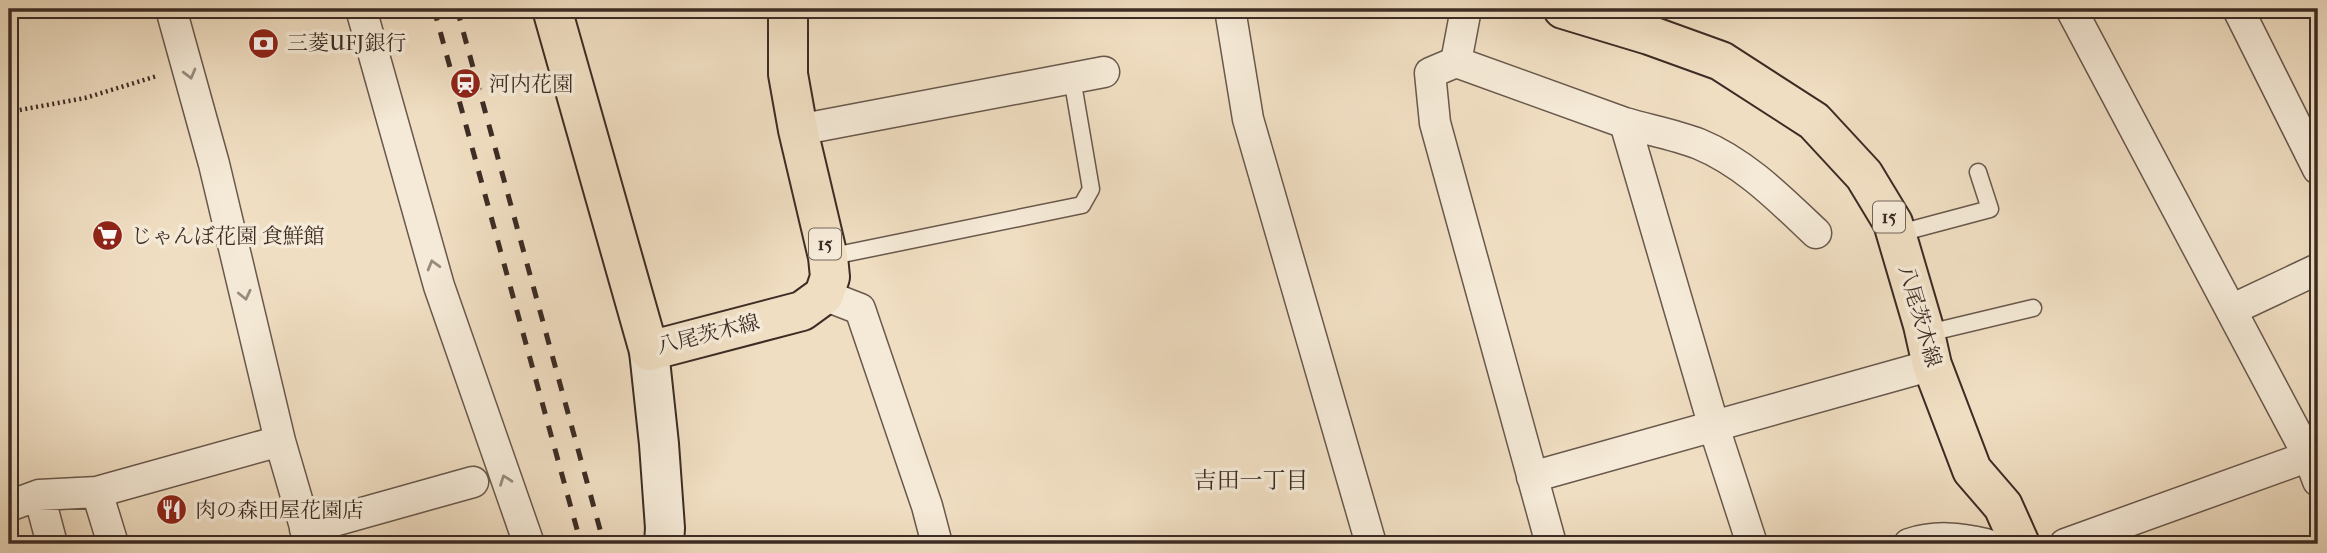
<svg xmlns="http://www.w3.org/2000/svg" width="2327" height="553" font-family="'IM FELL French Canon','Noto Serif JP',serif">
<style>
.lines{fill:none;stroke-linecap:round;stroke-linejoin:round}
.lane-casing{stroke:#69584c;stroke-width:19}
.street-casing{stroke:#69584c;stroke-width:33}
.secondary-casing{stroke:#3c2c25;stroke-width:42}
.primary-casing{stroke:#3c2c25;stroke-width:42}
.path{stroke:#3c2c25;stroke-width:4.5;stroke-dasharray:2 3.5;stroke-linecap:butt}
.lane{stroke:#f5ead7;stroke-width:16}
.street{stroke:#f5ead7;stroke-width:30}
.secondary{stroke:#f5ead7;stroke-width:38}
.primary{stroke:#f0dec2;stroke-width:38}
.rail{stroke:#3c2c25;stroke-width:5;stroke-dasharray:12 12;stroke-linecap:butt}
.oneway{stroke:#988b7e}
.labels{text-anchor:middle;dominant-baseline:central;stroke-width:7;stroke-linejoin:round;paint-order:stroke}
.shield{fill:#f5ead7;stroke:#74655a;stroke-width:2}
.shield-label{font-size:19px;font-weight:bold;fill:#3c2c25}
.poi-label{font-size:21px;fill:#3c2c25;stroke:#f5ead7;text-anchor:start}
.street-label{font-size:21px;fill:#3c2c25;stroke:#f5ead7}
.neighbourhood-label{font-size:23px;fill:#3c2c25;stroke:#f5ead7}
</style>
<rect width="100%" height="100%" fill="#f0dec2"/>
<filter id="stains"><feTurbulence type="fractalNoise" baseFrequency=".00286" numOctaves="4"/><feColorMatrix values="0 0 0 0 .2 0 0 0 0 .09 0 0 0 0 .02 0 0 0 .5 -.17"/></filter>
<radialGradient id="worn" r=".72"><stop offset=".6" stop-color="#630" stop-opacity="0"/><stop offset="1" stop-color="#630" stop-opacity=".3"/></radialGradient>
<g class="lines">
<defs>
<path id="lane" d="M 1896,234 L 1990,209 L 1978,172
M 828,257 L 1082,205 L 1091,189 L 1072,78
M 1924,334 L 2033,308"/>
<path id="street" d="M 171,9 L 214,164 L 280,441 L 310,544
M 361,9 L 439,286 L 529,544
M 1230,9 L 1248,119 L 1371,544
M 2071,9 L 2309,457 L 2318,481
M 2238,9 L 2318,169
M 1456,62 L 1466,9
M 1625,123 C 1649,130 1676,135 1699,144 C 1745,163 1780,199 1816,233
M 798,130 L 1104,72
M 824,295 L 860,309 L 927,506 L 937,544
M 2231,310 L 2318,269
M 1532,477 L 1932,365
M 97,492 L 113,544
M 39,495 L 52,544
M 9,506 L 39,495 L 97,492 L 280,441
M 305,529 L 473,482
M 1551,544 L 1435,123 L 1430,73 L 1456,62 L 1625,123 L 1714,427 L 1752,544
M 1909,544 C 1935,535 1960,538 1986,544
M 2065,544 L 2318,453"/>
<path id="secondary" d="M 649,351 L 659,444 L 665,528 L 664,544"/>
<path id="primary" d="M 552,9 L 649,351 L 802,311 L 824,295 L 830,277 L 828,257 L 798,130 L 788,74 L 788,9
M 1563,9 L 1649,35 L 1721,61 L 1814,121 L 1864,175 L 1893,223 L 1923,325 L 1932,365 L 1972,470 L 2003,506 L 2020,544"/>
</defs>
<use href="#lane" class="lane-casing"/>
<use href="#street" class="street-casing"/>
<use href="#secondary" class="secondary-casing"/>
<use href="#primary" class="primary-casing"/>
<path class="path" d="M 2314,9 L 2318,17
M 9,112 L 85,98 L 157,76"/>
<use href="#lane" class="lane"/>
<use href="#street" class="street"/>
<use href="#secondary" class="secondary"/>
<use href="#primary" class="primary"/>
<path class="rail" d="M 434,9 L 581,544
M 457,9 L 604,544"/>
</g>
<defs><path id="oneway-chevron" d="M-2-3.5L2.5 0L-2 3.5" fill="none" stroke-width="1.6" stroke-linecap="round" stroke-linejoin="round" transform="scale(1.75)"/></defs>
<g class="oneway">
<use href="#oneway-chevron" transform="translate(190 74) rotate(75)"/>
<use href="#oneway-chevron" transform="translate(433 265) rotate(-106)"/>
<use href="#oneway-chevron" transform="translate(245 295) rotate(77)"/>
<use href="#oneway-chevron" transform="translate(505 480) rotate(-110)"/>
</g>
<defs>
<symbol id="bank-disc" viewBox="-11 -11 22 22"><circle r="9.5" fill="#8f2418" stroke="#f5ead7"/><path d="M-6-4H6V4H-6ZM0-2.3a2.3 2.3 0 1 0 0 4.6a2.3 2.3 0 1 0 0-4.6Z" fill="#fff"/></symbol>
<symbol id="station-disc" viewBox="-11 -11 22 22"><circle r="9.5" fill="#8f2418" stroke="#f5ead7"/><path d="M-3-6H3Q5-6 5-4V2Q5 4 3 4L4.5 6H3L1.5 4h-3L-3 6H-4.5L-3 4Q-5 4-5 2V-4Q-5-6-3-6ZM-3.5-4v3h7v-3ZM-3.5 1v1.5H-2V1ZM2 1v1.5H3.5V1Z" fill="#fff"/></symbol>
<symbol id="supermarket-disc" viewBox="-11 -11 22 22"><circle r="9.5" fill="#8f2418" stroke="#f5ead7"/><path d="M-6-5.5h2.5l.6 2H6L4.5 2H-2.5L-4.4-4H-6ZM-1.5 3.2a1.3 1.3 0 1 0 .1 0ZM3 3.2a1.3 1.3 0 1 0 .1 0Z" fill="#fff"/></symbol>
<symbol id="restaurant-disc" viewBox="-11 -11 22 22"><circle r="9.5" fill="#8f2418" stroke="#f5ead7"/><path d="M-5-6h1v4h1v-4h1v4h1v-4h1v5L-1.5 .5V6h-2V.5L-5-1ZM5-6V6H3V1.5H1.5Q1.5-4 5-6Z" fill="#fff"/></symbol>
</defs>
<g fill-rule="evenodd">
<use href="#bank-disc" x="246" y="26" width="35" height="35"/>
<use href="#station-disc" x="448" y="66" width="35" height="35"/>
<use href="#supermarket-disc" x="90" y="218" width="35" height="35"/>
<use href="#restaurant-disc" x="154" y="492" width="35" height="35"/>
</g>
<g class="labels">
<g class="shield">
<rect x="1873" y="201.5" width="32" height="31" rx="5"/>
<rect x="809" y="228.5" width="32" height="31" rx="5"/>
</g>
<g class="shield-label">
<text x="1889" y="217">15</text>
<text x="825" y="244">15</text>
</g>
<g class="poi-label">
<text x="287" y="43">三菱UFJ銀行</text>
<text x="489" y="84">河内花園</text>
<text x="131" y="236">じゃんぼ花園 食鮮館</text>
<text x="195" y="510">肉の森田屋花園店</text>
</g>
<g class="street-label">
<text transform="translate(1920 316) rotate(74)">八尾茨木線</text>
<text transform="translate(708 334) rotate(-14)">八尾茨木線</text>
</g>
<g class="neighbourhood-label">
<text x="1251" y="480">吉田一丁目</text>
</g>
</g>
<rect width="2327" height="553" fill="none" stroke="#f0dec2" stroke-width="35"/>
<rect x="10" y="10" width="2306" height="532" fill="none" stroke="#3c2c25" stroke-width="3.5"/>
<rect x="18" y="18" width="2292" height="518" fill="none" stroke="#3c2c25" stroke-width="2"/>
<rect width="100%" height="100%" filter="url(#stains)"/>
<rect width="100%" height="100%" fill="url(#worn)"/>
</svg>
